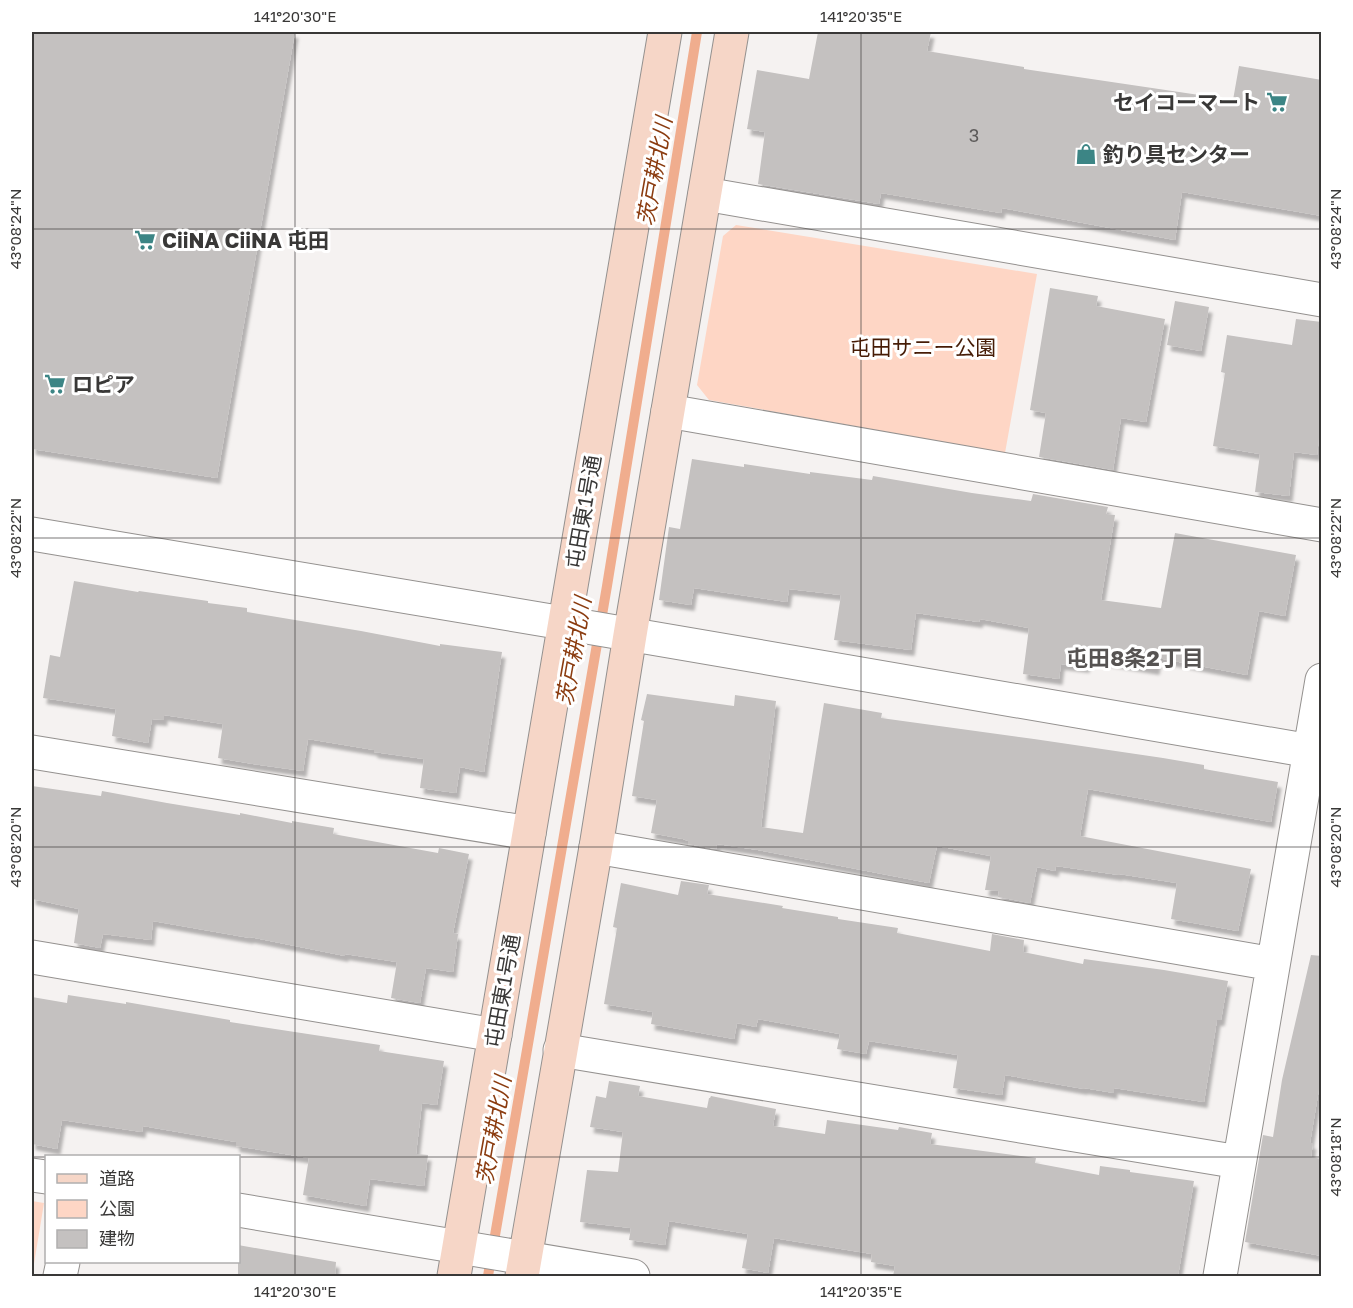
<svg xmlns="http://www.w3.org/2000/svg" width="1353" height="1308" font-family="'Golos Text','Noto Sans JP',sans-serif">
<style>
.green{fill:#fed6c5}
.lines{fill:none;stroke-linecap:round;stroke-linejoin:round}
.stream{stroke:#f0ad8e;stroke-width:10}
.building{fill:#c4c1c0;filter:url(#shadow)}
.street-casing{stroke:#94918f;stroke-width:35}
.secondary-casing{stroke:#94918f;stroke-width:35}
.street{stroke:#fff;stroke-width:33}
.secondary{stroke:#f6d6c7;stroke-width:33}
.ticks{fill:none;stroke:#393837;stroke-width:1.5;stroke-opacity:0.45}
.labels{text-anchor:middle;dominant-baseline:central;stroke-width:6;stroke-linejoin:round;paint-order:stroke}
.number-label{font-size:18px;fill:#5c5a59}
.poi-label{font-size:21px;font-weight:bold;fill:#393837;stroke:#fff;text-anchor:start}
.park-label{font-size:21px;fill:#461c06;stroke:#fff}
.street-label{font-size:21px;fill:#393837;stroke:#fff}
.water-label{font-size:22px;font-style:italic;fill:#8b3c10;stroke:#fff}
.neighbourhood-label{font-size:22px;font-weight:bold;fill:#565352;stroke:#fff}
.neatline{fill:none;stroke:#393837;stroke-width:2}
.ticks-label{font-size:15px;text-anchor:middle;fill:#393837}
</style>
<defs>
<filter id="shadow"><feDropShadow dx="3.5" dy="6" stdDeviation="1.5" flood-color="#0004"/></filter>
</defs>
<rect width="100%" height="100%" fill="#f5f2f1"/>
<path class="green" d="M 736,225 L 1037,274 L 1005,453 L 709,400 L 697,385 L 723,236 Z
M 32,1201 L 44,1203 L 32,1276 Z"/>
<g class="lines">
<path class="stream" d="M 488,1276 L 607,586 L 697,32"/>
</g>
<path class="building" d="M 32,32 L 295,32 L 217,478 L 32,449 Z
M 818,32 L 931,32 L 927,51 L 1024,67 L 1024,69 L 1233,100 L 1239,66 L 1322,80 L 1322,216 L 1182,192 L 1175,240 L 1002,208 L 1001,213 L 881,193 L 879,204 L 758,184 L 765,132 L 747,129 L 757,70 L 809,79 Z
M 1050,288 L 1098,296 L 1096,306 L 1165,319 L 1146,422 L 1121,418 L 1113,470 L 1039,457 L 1046,413 L 1030,410 Z
M 1175,301 L 1209,307 L 1201,351 L 1167,345 Z
M 1296,319 L 1322,322 L 1322,413 L 1317,455 L 1294,452 L 1289,496 L 1255,492 L 1260,454 L 1213,446 L 1225,373 L 1221,372 L 1227,335 L 1292,345 Z
M 692,459 L 744,467 L 744,464 L 810,474 L 810,472 L 872,480 L 873,476 L 972,493 L 1031,501 L 1033,494 L 1108,507 L 1106,514 L 1115,515 L 1101,600 L 1161,608 L 1175,533 L 1296,555 L 1285,616 L 1259,611 L 1247,675 L 1158,658 L 1156,669 L 1087,658 L 1086,667 L 1061,664 L 1059,679 L 1023,674 L 1029,628 L 980,619 L 979,622 L 916,613 L 911,650 L 834,640 L 841,595 L 789,589 L 787,602 L 694,588 L 691,605 L 659,600 L 669,527 L 680,529 Z
M 74,581 L 138,592 L 139,591 L 208,601 L 208,603 L 247,608 L 247,612 L 361,631 L 440,646 L 440,644 L 502,652 L 484,772 L 460,767 L 456,793 L 420,788 L 424,759 L 374,752 L 374,750 L 308,739 L 303,771 L 253,764 L 218,758 L 223,724 L 164,715 L 164,720 L 152,719 L 148,743 L 112,736 L 116,709 L 43,698 L 50,655 L 60,657 Z
M 647,694 L 734,706 L 735,695 L 776,701 L 761,827 L 803,833 L 824,703 L 882,713 L 881,718 L 1034,739 L 1163,758 L 1204,765 L 1204,769 L 1278,782 L 1271,822 L 1088,789 L 1080,836 L 1251,869 L 1238,931 L 1171,919 L 1177,883 L 1119,874 L 1119,875 L 1056,866 L 1055,871 L 1037,867 L 1030,903 L 998,897 L 999,891 L 985,890 L 991,856 L 937,846 L 929,883 L 758,850 L 717,844 L 716,849 L 688,844 L 688,841 L 683,839 L 651,833 L 657,800 L 632,796 L 644,721 L 641,720 Z
M 32,786 L 101,796 L 102,791 L 167,803 L 240,815 L 240,813 L 292,823 L 292,821 L 334,828 L 333,834 L 438,853 L 439,848 L 469,854 L 453,933 L 458,934 L 453,972 L 426,968 L 420,1003 L 391,998 L 397,962 L 345,954 L 345,956 L 250,937 L 250,938 L 153,921 L 151,940 L 103,934 L 100,948 L 74,943 L 79,909 L 32,899 Z
M 681,881 L 709,885 L 707,894 L 783,906 L 782,908 L 838,917 L 838,919 L 898,928 L 897,933 L 990,951 L 992,934 L 1024,940 L 1023,952 L 1083,964 L 1084,959 L 1164,970 L 1228,981 L 1221,1020 L 1217,1020 L 1204,1102 L 1114,1088 L 1114,1093 L 1084,1088 L 1084,1089 L 1005,1075 L 1002,1095 L 953,1088 L 958,1055 L 869,1041 L 866,1054 L 837,1049 L 840,1034 L 758,1019 L 756,1027 L 737,1023 L 734,1039 L 651,1024 L 653,1012 L 604,1004 L 617,928 L 613,927 L 621,883 L 678,895 Z
M 1311,955 L 1322,956 L 1322,1071 L 1310,1143 L 1313,1143 L 1311,1157 L 1322,1159 L 1322,1256 L 1245,1242 L 1263,1135 L 1273,1137 L 1282,1080 Z
M 68,995 L 126,1004 L 126,1002 L 230,1020 L 230,1022 L 380,1045 L 379,1051 L 444,1061 L 437,1105 L 422,1103 L 416,1154 L 428,1155 L 424,1186 L 370,1179 L 366,1206 L 303,1195 L 309,1158 L 236,1146 L 236,1142 L 143,1126 L 142,1132 L 62,1120 L 57,1149 L 32,1144 L 32,997 L 67,1003 Z
M 609,1081 L 640,1086 L 638,1096 L 707,1108 L 709,1098 L 710,1098 L 711,1096 L 776,1109 L 773,1126 L 825,1134 L 827,1120 L 898,1130 L 899,1127 L 932,1133 L 930,1144 L 1036,1158 L 1035,1163 L 1099,1175 L 1100,1166 L 1130,1170 L 1130,1172 L 1194,1181 L 1178,1276 L 893,1276 L 895,1266 L 871,1262 L 872,1254 L 774,1238 L 768,1273 L 742,1268 L 748,1234 L 669,1221 L 665,1245 L 629,1240 L 631,1228 L 580,1222 L 587,1170 L 618,1172 L 623,1132 L 590,1127 L 596,1096 L 606,1098 Z
M 238,1245 L 336,1262 L 335,1276 L 238,1276 Z"/>
<g class="lines">
<defs>
<path id="street" d="M 705,194 L 1322,300
M 668,411 L 1322,525
M 32,534 L 581,626 L 1322,753
M 32,752 L 529,833
M 596,847 L 1273,964
M 32,957 L 495,1035
M 560,1050 L 1239,1162
M 32,1175 L 46,1177
M 238,1210 L 633,1276
M 60,1276 L 63,1262
M 1220,1276 L 1322,680"/>
<path id="secondary" d="M 454,1276 L 665,32
M 522,1276 L 596,847 L 630,635 L 732,32"/>
</defs>
<use href="#street" class="street-casing"/>
<use href="#secondary" class="secondary-casing"/>
<use href="#street" class="street"/>
<use href="#secondary" class="secondary"/>
</g>
<path class="ticks" d="M 295,32 L 295,1276M 861,32 L 861,1276M 32,229 L 1322,229M 32,538 L 1322,538M 32,847 L 1322,847M 32,1157 L 46,1157M 238,1157 L 1322,1157"/>
<defs>
<symbol id="supermarket-bare" viewBox="-9 -9 18 18"><path d="M-6-5.5h2.5l.6 2H6L4.5 2H-2.5L-4.4-4H-6ZM-1.5 3.2a1.3 1.3 0 1 0 .1 0ZM3 3.2a1.3 1.3 0 1 0 .1 0Z" fill="#3c8585" stroke="#fff" stroke-width="2.5" paint-order="stroke"/></symbol>
<symbol id="shop-bare" viewBox="-9 -9 18 18"><path d="M-5-2.5h2.3a2.7 3.5 0 0 1 5.4 0H5L5.5 6h-11ZM-1.5-2.5h3a1.5 2.3 0 0 0-3 0Z" fill="#3c8585" stroke="#fff" stroke-width="2.5" paint-order="stroke"/></symbol>
</defs>
<g fill-rule="evenodd">
<use href="#supermarket-bare" x="1262" y="87" width="30" height="30"/>
<use href="#shop-bare" x="1071" y="139" width="30" height="30"/>
<use href="#supermarket-bare" x="130" y="225" width="30" height="30"/>
<use href="#supermarket-bare" x="40" y="369" width="30" height="30"/>
</g>
<g class="labels">
<g class="number-label">
<text x="974" y="135">3</text>
</g>
<g class="poi-label">
<text x="1260" y="102" text-anchor="end">セイコーマート</text>
<text x="1103" y="154">釣り具センター</text>
<text x="162" y="240">CiiNA CiiNA 屯田</text>
<text x="72" y="384">ロピア</text>
</g>
<g class="park-label">
<text x="923" y="347">屯田サニー公園</text>
</g>
<g class="street-label">
<text transform="translate(583 512) rotate(-80)">屯田東1号通</text>
<text transform="translate(502 991) rotate(-80)">屯田東1号通</text>
</g>
<g class="water-label">
<text transform="translate(654 171) rotate(-80)">茨戸耕北川</text>
<text transform="translate(573 651) rotate(-80)">茨戸耕北川</text>
<text transform="translate(493 1130) rotate(-80)">茨戸耕北川</text>
</g>
<g class="neighbourhood-label">
<text x="1135" y="657">屯田8条2丁目</text>
</g>
</g>
<rect width="1353" height="1308" fill="none" stroke="#ffffff" stroke-width="66"/>
<rect x="45" y="1155" width="195" height="108" fill="#ffffff" stroke="#b0afaf" stroke-width="1.5"/>
<rect x="57" y="1174" width="30" height="9" fill="#f6d6c7" stroke="#b0afaf" stroke-width="1.5"/>
<text x="99" y="1185" font-size="18" fill="#393837">道路</text>
<rect x="57" y="1200" width="30" height="18" fill="#fed6c5" stroke="#b0afaf" stroke-width="1.5"/>
<text x="99" y="1215" font-size="18" fill="#393837">公園</text>
<rect x="57" y="1230" width="30" height="18" fill="#c4c1c0" stroke="#b0afaf" stroke-width="1.5"/>
<text x="99" y="1245" font-size="18" fill="#393837">建物</text>
<rect x="33" y="33" width="1287" height="1242" class="neatline"/>
<g class="ticks-label">
<text x="295" y="22">141°20'30"E</text>
<text x="861" y="22">141°20'35"E</text>
<text transform="translate(16 229) rotate(-90)" y="5">43°08'24"N</text>
<text transform="translate(1336 229) rotate(-90)" y="5">43°08'24"N</text>
<text transform="translate(16 538) rotate(-90)" y="5">43°08'22"N</text>
<text transform="translate(1336 538) rotate(-90)" y="5">43°08'22"N</text>
<text transform="translate(16 847) rotate(-90)" y="5">43°08'20"N</text>
<text transform="translate(1336 847) rotate(-90)" y="5">43°08'20"N</text>
<text transform="translate(1336 1157) rotate(-90)" y="5">43°08'18"N</text>
<text x="295" y="1297">141°20'30"E</text>
<text x="861" y="1297">141°20'35"E</text>
</g>
</svg>
